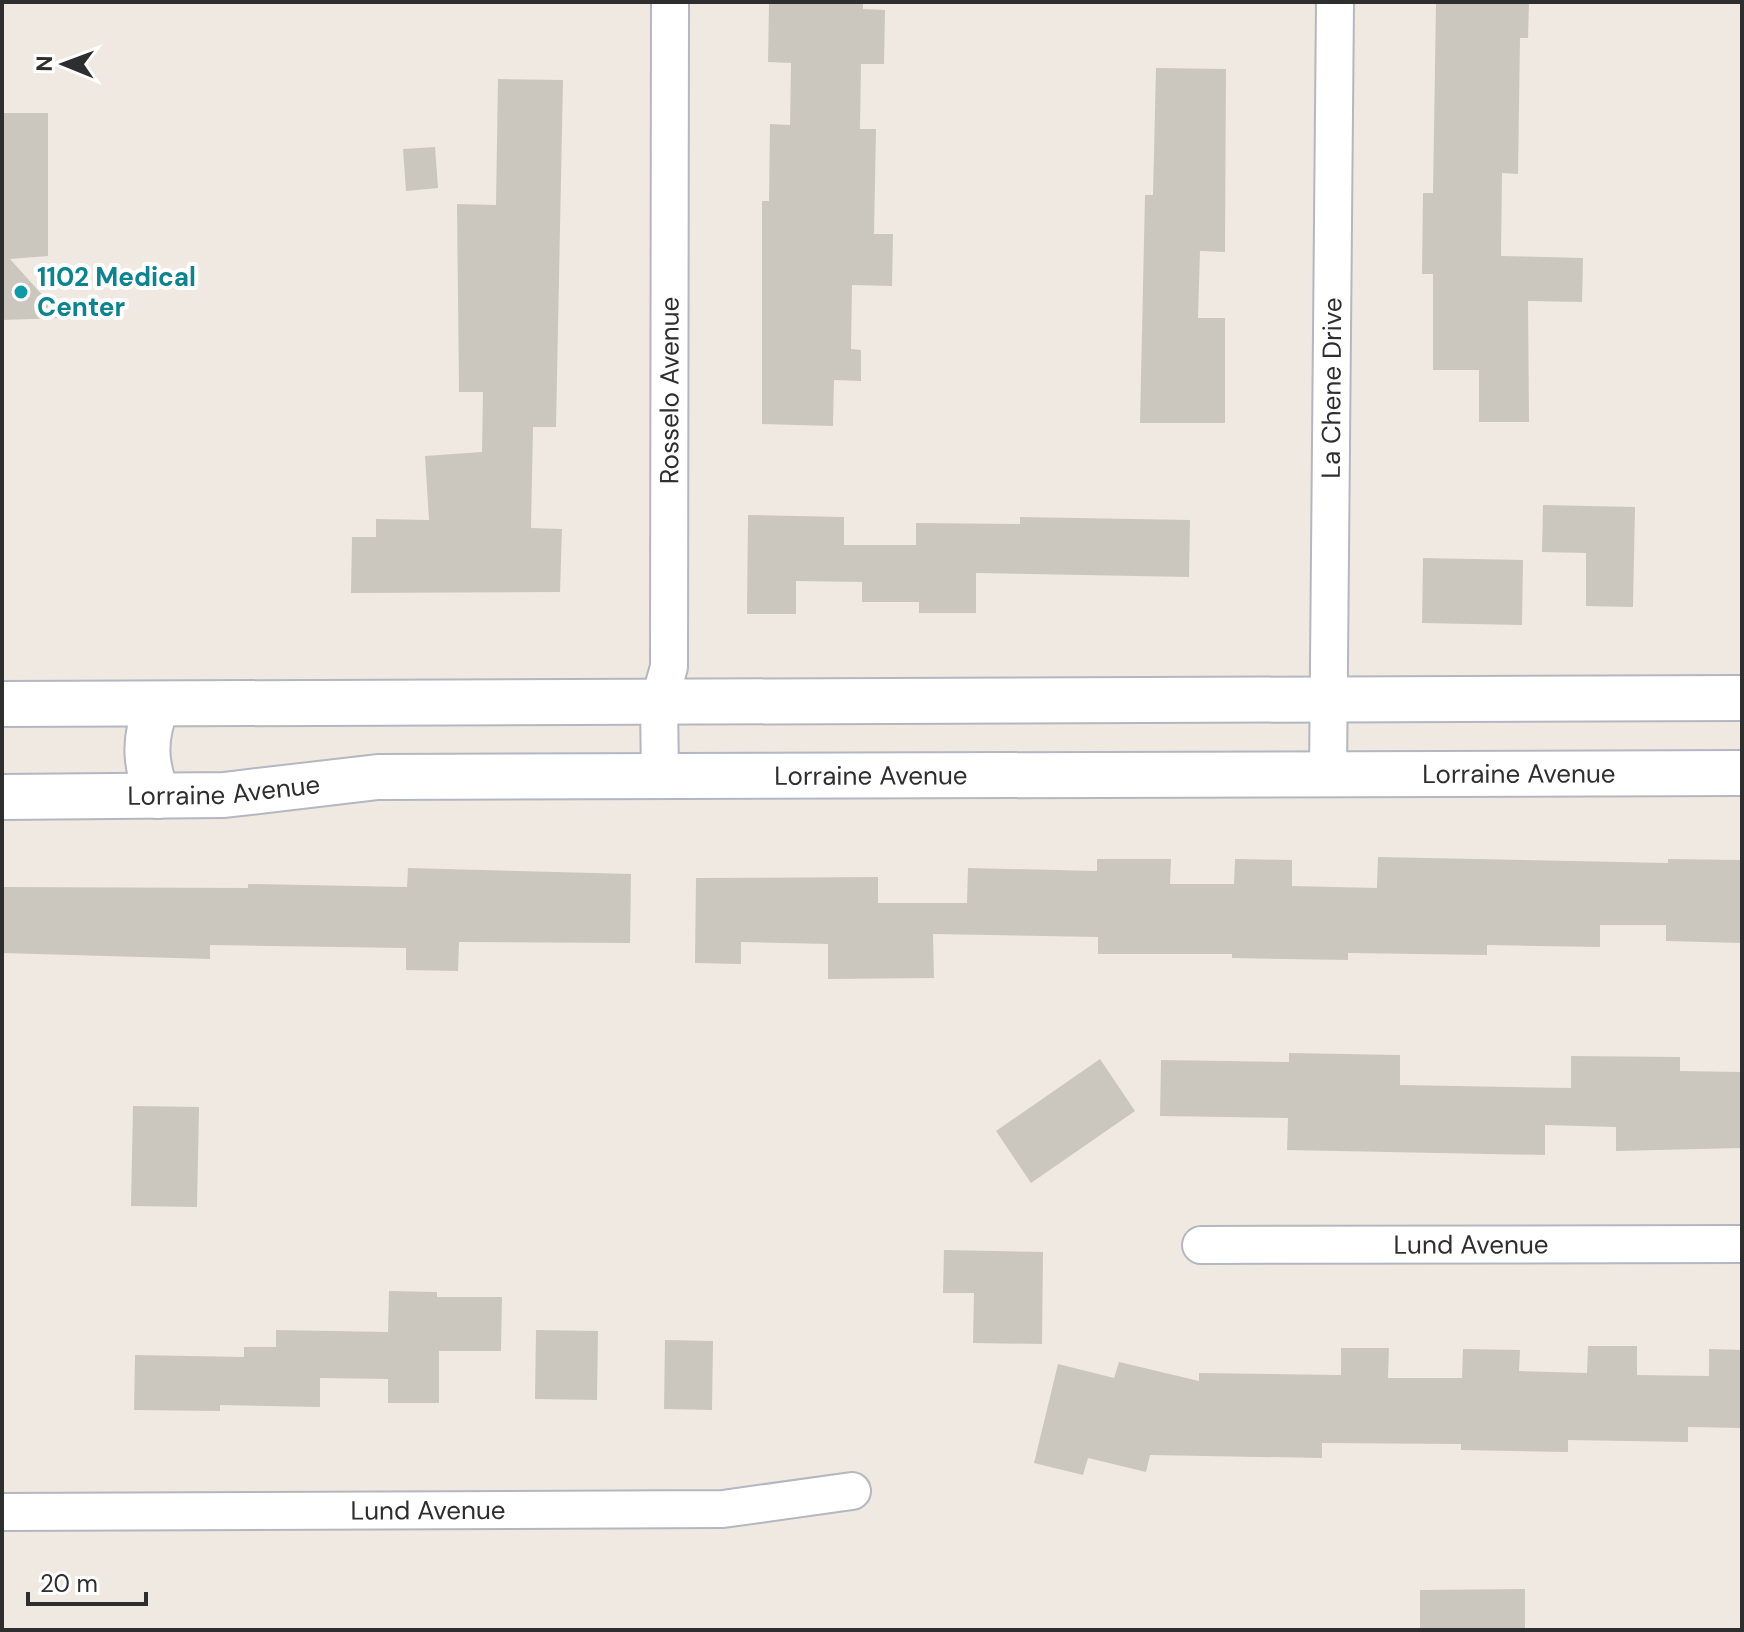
<svg xmlns="http://www.w3.org/2000/svg" width="1744" height="1632" font-family="'DM Sans',sans-serif">
<style>
.building{fill:#cbc7bf}
.lines{fill:none;stroke-linecap:round;stroke-linejoin:round}
.street-casing{stroke:#b4b7c1;stroke-width:40}
.secondary-casing{stroke:#b4b7c1;stroke-width:48}
.street{stroke:#fff;stroke-width:36}
.secondary{stroke:#fff;stroke-width:44}
.culture-dot{fill:#0f9aa8;stroke:#fff;stroke-width:3}
.labels{text-anchor:middle;dominant-baseline:central;stroke-width:8;stroke-linejoin:round;paint-order:stroke}
.culture-label{font-size:26px;font-weight:bold;fill:#0d838f;stroke:#fff;text-anchor:start}
.street-label{font-size:26px;fill:#2e2e2e;stroke:#fff}
</style>
<rect width="100%" height="100%" fill="#efe9e1"/>
<path class="building" d="M 769,2 L 863,2 L 863,9 L 885,10 L 884,64 L 861,64 L 860,129 L 876,129 L 874,234 L 893,234 L 892,286 L 852,285 L 851,349 L 861,350 L 861,381 L 834,380 L 833,426 L 762,424 L 762,201 L 769,201 L 770,124 L 790,125 L 791,63 L 768,62 Z
M 1436,2 L 1529,2 L 1528,38 L 1520,38 L 1518,174 L 1502,173 L 1501,256 L 1583,258 L 1582,302 L 1528,301 L 1529,422 L 1479,422 L 1479,370 L 1433,370 L 1433,274 L 1422,274 L 1423,193 L 1433,193 Z
M 1156,68 L 1226,69 L 1225,252 L 1200,251 L 1198,318 L 1225,318 L 1225,423 L 1140,423 L 1145,195 L 1153,195 Z
M 498,79 L 563,80 L 556,427 L 533,427 L 531,528 L 562,529 L 560,592 L 351,593 L 352,537 L 376,537 L 376,519 L 429,520 L 425,456 L 482,452 L 483,392 L 459,392 L 457,204 L 496,205 Z
M 2,113 L 48,113 L 48,256 L 10,259 L 63,318 L 2,320 Z
M 435,147 L 438,188 L 406,191 L 403,149 Z
M 1543,505 L 1635,507 L 1633,607 L 1586,606 L 1586,553 L 1542,552 Z
M 748,515 L 844,517 L 844,545 L 916,545 L 916,523 L 1020,524 L 1020,517 L 1190,520 L 1189,577 L 976,573 L 976,613 L 919,613 L 919,602 L 862,602 L 862,582 L 796,581 L 796,614 L 747,614 Z
M 1423,558 L 1523,560 L 1522,625 L 1422,623 Z
M 1378,857 L 1668,863 L 1668,859 L 1742,860 L 1742,943 L 1666,941 L 1666,925 L 1600,925 L 1600,947 L 1487,945 L 1487,955 L 1348,953 L 1348,960 L 1232,958 L 1232,954 L 1098,954 L 1098,937 L 933,934 L 934,978 L 828,979 L 828,944 L 741,942 L 741,964 L 695,963 L 696,878 L 878,877 L 878,903 L 967,903 L 968,868 L 1097,871 L 1097,859 L 1171,859 L 1170,884 L 1234,884 L 1235,859 L 1292,860 L 1292,886 L 1377,888 Z
M 408,868 L 631,874 L 630,943 L 459,942 L 458,971 L 406,970 L 406,948 L 210,945 L 210,959 L 2,953 L 2,887 L 248,888 L 248,884 L 407,887 Z
M 1289,1053 L 1400,1055 L 1400,1085 L 1571,1088 L 1571,1056 L 1680,1057 L 1680,1071 L 1742,1072 L 1742,1148 L 1616,1151 L 1616,1127 L 1545,1125 L 1545,1155 L 1287,1150 L 1288,1118 L 1160,1116 L 1161,1060 L 1289,1062 Z
M 1100,1059 L 1135,1111 L 1031,1183 L 996,1131 Z
M 133,1106 L 199,1107 L 197,1207 L 131,1206 Z
M 944,1250 L 1043,1252 L 1042,1344 L 973,1343 L 974,1293 L 943,1293 Z
M 389,1291 L 437,1292 L 437,1297 L 502,1297 L 501,1351 L 439,1351 L 439,1403 L 388,1403 L 388,1379 L 320,1378 L 320,1407 L 220,1405 L 220,1411 L 134,1410 L 135,1355 L 244,1357 L 244,1347 L 276,1347 L 276,1330 L 388,1332 Z
M 536,1330 L 598,1331 L 597,1400 L 535,1399 Z
M 665,1340 L 713,1341 L 712,1410 L 664,1409 Z
M 1588,1346 L 1637,1346 L 1637,1375 L 1709,1376 L 1709,1349 L 1742,1350 L 1742,1428 L 1688,1427 L 1688,1442 L 1568,1440 L 1568,1452 L 1461,1450 L 1461,1444 L 1322,1443 L 1322,1458 L 1150,1455 L 1146,1472 L 1088,1458 L 1083,1475 L 1034,1463 L 1058,1364 L 1114,1378 L 1119,1362 L 1199,1381 L 1199,1373 L 1341,1375 L 1341,1348 L 1389,1348 L 1388,1378 L 1462,1378 L 1463,1349 L 1520,1350 L 1519,1371 L 1587,1373 Z
M 1525,1589 L 1525,1630 L 1420,1630 L 1420,1590 Z"/>
<g class="lines">
<defs>
<g id="street">
<path id="s1" d="M 1328,774 L 1335,2"/>
<path id="s2" d="M 660,777 L 659,702 L 669,667 L 670,2"/>
<path id="s3" d="M 1201,1245 L 1742,1244"/>
<path id="s4" d="M 2,1512 L 723,1509 L 852,1491"/>
</g>
<g id="secondary">
<path d="M 2,704 L 1742,698"/>
<path d="M 157,704 C 144,739 144,762 158,796"/>
<path id="s5" d="M 2,797 L 224,795 L 378,777 L 1742,773"/>
</g>
</defs>
<use href="#street" class="street-casing"/>
<use href="#secondary" class="secondary-casing"/>
<use href="#street" class="street"/>
<use href="#secondary" class="secondary"/>
</g>
<circle class="culture-dot" cx="21" cy="292" r="8"/>
<g class="labels">
<g class="culture-label">
<text x="37" y="277">1102 Medical<tspan x="37" dy="30">Center</tspan></text>
</g>
<g class="street-label">
<text stroke="none"><textPath href="#s1" startOffset="386">La Chene Drive</textPath></text>
<text stroke="none"><textPath href="#s2" startOffset="388">Rosselo Avenue</textPath></text>
<text stroke="none"><textPath href="#s5" startOffset="1518">Lorraine Avenue</textPath></text>
<text stroke="none"><textPath href="#s5" startOffset="870">Lorraine Avenue</textPath></text>
<text stroke="none"><textPath href="#s5" startOffset="222">Lorraine Avenue</textPath></text>
<text stroke="none"><textPath href="#s3" startOffset="270">Lund Avenue</textPath></text>
<text stroke="none"><textPath href="#s4" startOffset="426">Lund Avenue</textPath></text>
</g>
</g>
<rect width="1744" height="1632" fill="none" stroke="#2e2e2e" stroke-width="8"/>
<g transform="translate(64 64) rotate(271)" stroke="#ffffff" stroke-width="6" paint-order="stroke">
<path d="M0-6L14 30L0 20L-14 30Z" fill="#2e2e2e"/>
<text y="-12" font-size="22" font-weight="bold" text-anchor="middle" fill="#2e2e2e">N</text>
</g>
<path d="M28 1592v12h118v-12" fill="none" stroke="#2e2e2e" stroke-width="4"/>
<text x="40" y="1592" font-size="24" fill="#2e2e2e" stroke="#ffffff" stroke-width="6" paint-order="stroke">20 m</text>
</svg>
